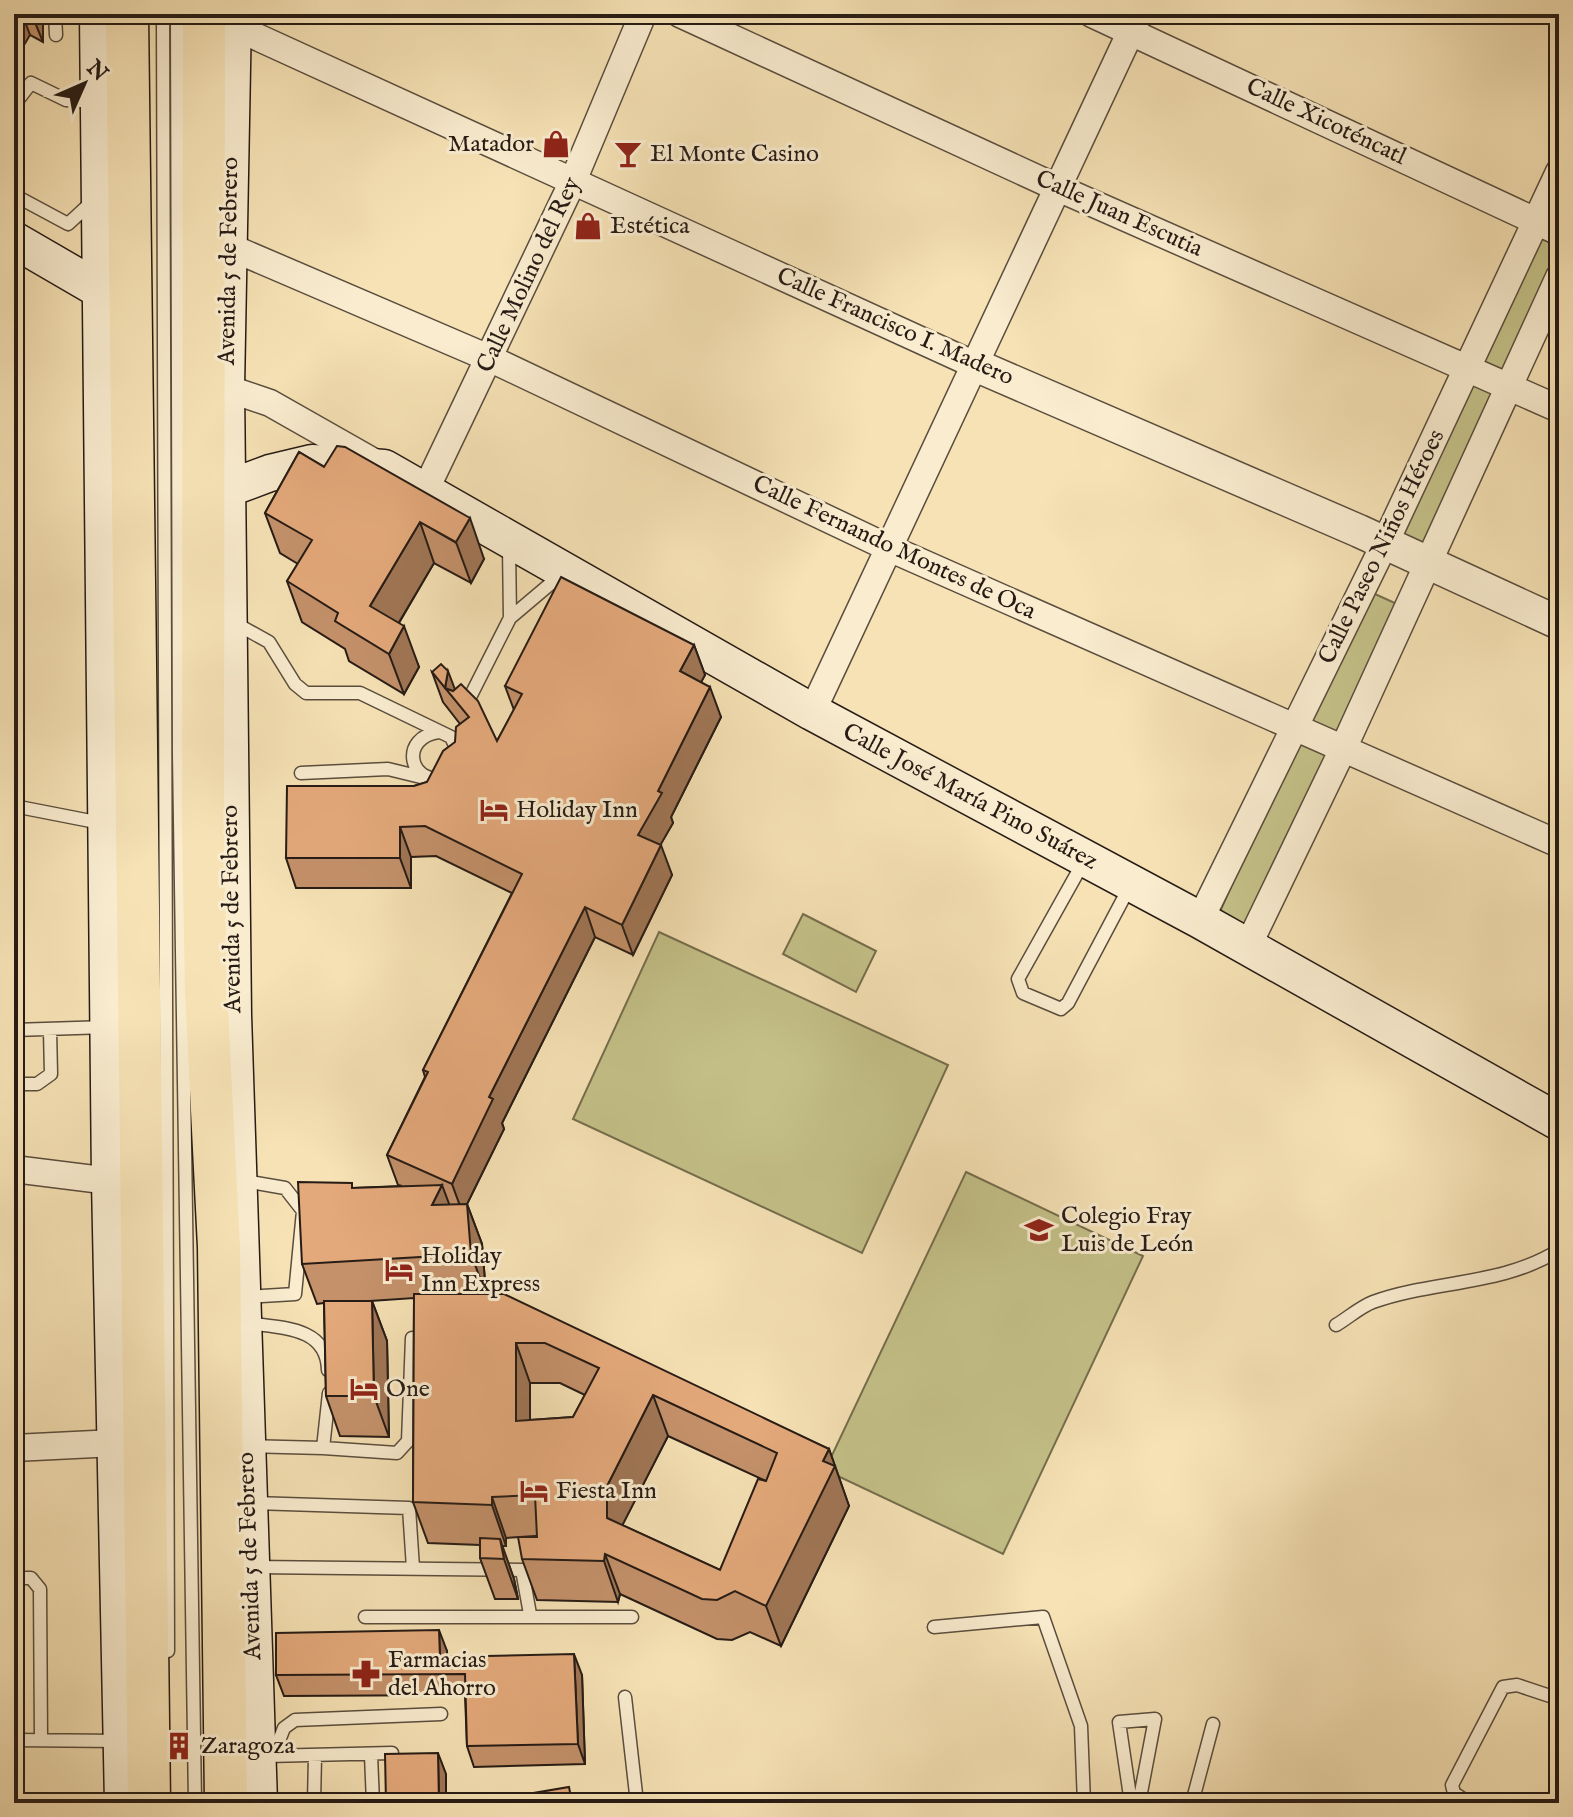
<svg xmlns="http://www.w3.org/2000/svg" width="1573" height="1817" font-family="'IM FELL English',serif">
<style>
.green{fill:#c4c188;stroke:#756e4e;stroke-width:2}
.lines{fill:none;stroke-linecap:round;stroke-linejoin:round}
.service-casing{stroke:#5a4d3d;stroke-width:15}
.minor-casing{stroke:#5a4d3d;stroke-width:29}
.tertiary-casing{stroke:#5a4d3d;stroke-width:35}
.secondary-casing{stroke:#261b15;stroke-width:39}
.trunk-casing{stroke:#261b15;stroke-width:45}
.service{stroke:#f9eccf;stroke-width:12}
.minor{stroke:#f9eccf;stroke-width:26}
.tertiary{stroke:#f9eccf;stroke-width:32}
.secondary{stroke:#f9eccf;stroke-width:36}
.trunk{stroke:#f6e2b5;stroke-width:42}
.wall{fill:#c4916a;stroke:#261b15;stroke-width:2;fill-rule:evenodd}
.shaded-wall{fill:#a07656;stroke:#261b15;stroke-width:2}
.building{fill:#e4a97b;stroke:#261b15;stroke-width:2;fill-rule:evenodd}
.labels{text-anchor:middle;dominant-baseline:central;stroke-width:6;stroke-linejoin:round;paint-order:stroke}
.street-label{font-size:24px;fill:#261b15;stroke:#f9eccf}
.poi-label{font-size:24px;fill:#261b15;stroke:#f9eccf;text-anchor:start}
</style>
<rect width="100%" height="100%" fill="#f6e2b5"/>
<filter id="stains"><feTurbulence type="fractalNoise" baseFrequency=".0025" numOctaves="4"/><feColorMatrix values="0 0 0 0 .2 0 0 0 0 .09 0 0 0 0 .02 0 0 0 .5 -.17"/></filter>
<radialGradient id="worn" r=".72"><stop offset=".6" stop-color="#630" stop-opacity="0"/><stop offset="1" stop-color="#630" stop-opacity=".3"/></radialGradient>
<path class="green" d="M 1559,172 L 1559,277 L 1428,562 L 1385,543 Z
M 1364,589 L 1397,604 L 1257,937 L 1218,916 Z
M 803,914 L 876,951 L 856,992 L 783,954 Z
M 659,932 L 948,1065 L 862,1253 L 573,1119 Z
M 966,1172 L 1143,1256 L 1003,1554 L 825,1470 Z"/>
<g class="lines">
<defs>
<path id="service" d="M 55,14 L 56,35
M 163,14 L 168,1651
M 177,14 L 179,754 L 195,1803
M 14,105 L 31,83 L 66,100 L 95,102
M 14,195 L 68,224 L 94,200
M 509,546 L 510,618
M 233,622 L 269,642 L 295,684 L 306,693 L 360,693 L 451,737 L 460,756
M 464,709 L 510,618 L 562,574
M 439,732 C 400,737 408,784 443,778
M 301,773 L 388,769 L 425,778
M 14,806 L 101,823
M 1084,861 L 1018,979 L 1023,993 L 1061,1009 L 1068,1003 L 1130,886
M 14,1030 L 107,1027
M 14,1084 L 37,1084 L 51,1074 L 50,1031
M 244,1181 L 285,1188 L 303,1211 L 295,1294 L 244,1297
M 247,1323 C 280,1328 327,1326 328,1370
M 1336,1325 C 1348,1318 1360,1307 1373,1302 C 1434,1280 1502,1286 1559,1250
M 249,1446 L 323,1448 L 329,1393
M 323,1448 L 397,1453 L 408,1441 L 412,1338
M 251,1503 L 409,1508 L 413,1568
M 253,1567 L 522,1570 L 530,1614
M 14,1578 L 31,1578 L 40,1589 L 41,1740
M 365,1617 L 632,1617
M 934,1627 L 1043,1617 L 1081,1726 L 1084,1803
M 625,1697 L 637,1803
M 14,1740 L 119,1741
M 371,1755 L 373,1803
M 267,1756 L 392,1753
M 273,1756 L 284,1728 L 295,1720 L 441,1714
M 314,1803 L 315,1756
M 607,1803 L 637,1801
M 1131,1803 L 1119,1722 L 1155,1719 L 1139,1803
M 1192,1803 L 1213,1724
M 1469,1803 L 1454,1793 L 1452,1785 L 1503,1687 L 1517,1685 L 1559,1699"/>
<path id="minor" d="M 680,14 L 1058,188 L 1559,409
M 1092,14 L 1559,232
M 233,26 L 975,365
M 230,247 L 491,359 L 889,548 L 1559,844
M 226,388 L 270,403 L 381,466
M 426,489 L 573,181 L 643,14
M 812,712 L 1139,14
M 1200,920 L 1385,543 L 1559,172
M 1247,948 L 1343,749 L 1559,277
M 14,1169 L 110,1181
M 14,1448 L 115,1443"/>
<path id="tertiary" d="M 975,365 L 1359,531 L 1559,623"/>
<path id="secondary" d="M 98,14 L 110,1181 L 123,1803
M 233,14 L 226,388 L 233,1015 L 259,1803
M 14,240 L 100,290
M 227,489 L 270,473 L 312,463 L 384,468 L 812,712 L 1200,920 L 1559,1122"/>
<path id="trunk" d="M 127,14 L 149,1803
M 204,14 L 203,822 L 206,991 L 219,1247 L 226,1803"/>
</defs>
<use href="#service" class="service-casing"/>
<use href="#minor" class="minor-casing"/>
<use href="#tertiary" class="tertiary-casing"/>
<use href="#secondary" class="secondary-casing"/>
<use href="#trunk" class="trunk-casing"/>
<use href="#service" class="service"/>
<use href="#minor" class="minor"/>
<use href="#tertiary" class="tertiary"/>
<use href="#secondary" class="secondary"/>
<use href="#trunk" class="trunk"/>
</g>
<path class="wall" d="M 14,14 L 43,14 L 43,42 L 30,35 Z
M 299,452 L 484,559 L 471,583 L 434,563 L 399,623 L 419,667 L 404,694 L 349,661 L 345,649 L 302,622 L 287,581 L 298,564 L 280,553 L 265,513 Z
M 694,645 L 705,675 L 701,682 L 721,717 L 671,817 L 673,823 L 660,845 L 672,875 L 633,955 L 595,937 L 502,1123 L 504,1129 L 467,1204 L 482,1244 L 486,1294 L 829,1449 L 849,1506 L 781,1646 L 750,1632 L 732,1640 L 717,1639 L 620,1594 L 618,1602 L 537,1600 L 522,1559 L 537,1536 L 506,1538 L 506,1546 L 502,1546 L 514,1579 L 518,1599 L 495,1599 L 480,1558 L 480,1545 L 428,1543 L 413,1502 L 414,1298 L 370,1301 L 372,1301 L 387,1341 L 389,1437 L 340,1436 L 326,1396 L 324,1303 L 317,1304 L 302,1264 L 354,1188 L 402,1186 L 398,1185 L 387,1155 L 425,1077 L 423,1070 L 512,893 L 436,856 L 411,857 L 411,888 L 296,888 L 286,858 L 414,786 L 427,782 L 455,742 L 460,724 L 443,702 L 432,672 L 455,690 L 497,741 L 514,710 L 505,686 ZM 530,1383 L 560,1383 L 585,1395 L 573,1417 L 530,1420 ZM 668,1436 L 764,1480 L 720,1570 L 622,1525 Z
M 447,1651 L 447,1657 L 582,1675 L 585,1764 L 474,1767 L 467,1746 L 465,1695 L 284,1696 L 276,1675 Z"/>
<path class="shaded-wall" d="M 16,14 L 22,14 L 30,35 L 14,62 L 14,17 Z
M 32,14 L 43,14 L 43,42 L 32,15 Z
M 470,518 L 484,559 L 471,583 L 456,542 Z
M 420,522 L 434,563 L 385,646 L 370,606 Z
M 404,626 L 419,667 L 404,694 L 389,654 Z
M 694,645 L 705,675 L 691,701 L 680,671 Z
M 448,671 L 459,700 L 445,688 Z
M 710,687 L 721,717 L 671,817 L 673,823 L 649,865 L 638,835 L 658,791 Z
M 400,827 L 411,857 L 411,888 L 400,858 Z
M 661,845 L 672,875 L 633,955 L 622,925 Z
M 585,907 L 595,937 L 502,1123 L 504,1129 L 467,1204 L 482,1244 L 486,1294 L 471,1254 L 463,1214 L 452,1184 L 489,1097 Z
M 442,1185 L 457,1225 L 432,1205 Z
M 372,1301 L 387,1341 L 389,1437 L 374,1396 Z
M 516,1343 L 530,1383 L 530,1462 L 516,1421 Z
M 653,1395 L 668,1436 L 622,1526 L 607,1518 L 607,1486 Z
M 829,1449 L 849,1506 L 781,1646 L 766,1606 L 823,1461 Z
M 492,1497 L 506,1538 L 506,1546 L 492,1505 Z
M 500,1539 L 514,1579 L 518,1599 L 504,1559 Z
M 605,1554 L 620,1594 L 618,1602 L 604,1561 Z
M 439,1630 L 447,1651 L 448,1674 L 440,1657 Z
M 574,1654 L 582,1675 L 585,1764 L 578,1744 Z
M 438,1753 L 446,1774 L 446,1803 L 439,1803 Z"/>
<path class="building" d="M 337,446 L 345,447 L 470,518 L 456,542 L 420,522 L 370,606 L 404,626 L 389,654 L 335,621 L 338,613 L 287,581 L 312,540 L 265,513 L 299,452 L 324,467 Z
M 561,577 L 694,645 L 680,671 L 710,687 L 658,791 L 662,793 L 638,835 L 661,845 L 622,925 L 585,907 L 489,1097 L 493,1099 L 452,1184 L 387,1155 L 428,1072 L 423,1070 L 522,874 L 425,826 L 400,827 L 400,858 L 286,858 L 287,786 L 414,786 L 427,782 L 443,751 L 455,742 L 456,727 L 469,717 L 432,672 L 441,664 L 448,671 L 445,688 L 453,691 L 461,684 L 478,701 L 497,741 L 522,694 L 505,686 Z
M 298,1182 L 352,1183 L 352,1188 L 442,1185 L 432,1205 L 467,1204 L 471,1254 L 302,1264 Z
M 414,1294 L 504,1294 L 829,1449 L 823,1461 L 835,1466 L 766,1606 L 735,1591 L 717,1600 L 702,1599 L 605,1554 L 604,1561 L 522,1559 L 518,1537 L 537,1537 L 535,1495 L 492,1497 L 492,1505 L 413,1502 ZM 516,1343 L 545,1343 L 599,1368 L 573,1417 L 516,1421 ZM 653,1395 L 777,1453 L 766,1481 L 758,1479 L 720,1570 L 607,1518 L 607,1486 Z
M 324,1301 L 372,1301 L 374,1396 L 326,1396 Z
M 480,1538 L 500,1539 L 504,1559 L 480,1558 Z
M 439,1630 L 440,1657 L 574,1654 L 578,1744 L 467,1746 L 465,1674 L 276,1675 L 276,1633 Z
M 438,1753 L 439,1803 L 386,1803 L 385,1754 Z
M 569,1787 L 572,1803 L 475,1803 Z"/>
<defs>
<symbol id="shop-bare" viewBox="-9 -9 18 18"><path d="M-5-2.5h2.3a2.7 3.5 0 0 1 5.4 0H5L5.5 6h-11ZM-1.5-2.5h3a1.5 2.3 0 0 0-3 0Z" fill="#8f2418" stroke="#f9eccf" stroke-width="2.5" paint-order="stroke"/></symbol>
<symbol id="bar-bare" viewBox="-9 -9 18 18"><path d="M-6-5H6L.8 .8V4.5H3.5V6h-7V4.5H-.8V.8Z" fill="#8f2418" stroke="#f9eccf" stroke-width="2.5" paint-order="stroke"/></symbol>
<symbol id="hotel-bare" viewBox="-9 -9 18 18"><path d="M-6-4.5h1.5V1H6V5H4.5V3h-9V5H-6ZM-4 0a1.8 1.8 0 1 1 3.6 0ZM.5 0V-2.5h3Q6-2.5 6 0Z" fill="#8f2418" stroke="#f9eccf" stroke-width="2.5" paint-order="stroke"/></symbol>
<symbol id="school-bare" viewBox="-9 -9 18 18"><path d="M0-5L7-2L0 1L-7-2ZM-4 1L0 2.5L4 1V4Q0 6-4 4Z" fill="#8f2418" stroke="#f9eccf" stroke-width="2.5" paint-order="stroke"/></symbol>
<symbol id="pharmacy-bare" viewBox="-9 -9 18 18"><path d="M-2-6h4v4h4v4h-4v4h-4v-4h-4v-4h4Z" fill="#8f2418" stroke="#f9eccf" stroke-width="2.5" paint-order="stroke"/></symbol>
<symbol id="building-bare" viewBox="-9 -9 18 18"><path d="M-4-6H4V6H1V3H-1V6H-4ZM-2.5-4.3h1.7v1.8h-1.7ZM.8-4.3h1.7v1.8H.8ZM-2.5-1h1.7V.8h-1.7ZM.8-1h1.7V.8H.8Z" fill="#8f2418" stroke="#f9eccf" stroke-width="2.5" paint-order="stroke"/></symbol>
</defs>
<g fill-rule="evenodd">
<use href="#shop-bare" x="536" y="124" width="40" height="40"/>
<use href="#bar-bare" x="608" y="134" width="40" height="40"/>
<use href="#shop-bare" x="568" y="206" width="40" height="40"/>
<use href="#hotel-bare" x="474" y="790" width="40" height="40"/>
<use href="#school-bare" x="1019" y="1210" width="40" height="40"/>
<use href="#hotel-bare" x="379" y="1250" width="40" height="40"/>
<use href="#hotel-bare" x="344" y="1369" width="40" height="40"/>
<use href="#hotel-bare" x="514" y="1471" width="40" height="40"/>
<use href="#pharmacy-bare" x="346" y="1654" width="40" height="40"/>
<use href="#building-bare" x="159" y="1726" width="40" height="40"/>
</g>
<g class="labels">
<g class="street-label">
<text transform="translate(1326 122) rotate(25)">Calle Xicoténcatl</text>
<text transform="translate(1119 214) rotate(24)">Calle Juan Escutia</text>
<text transform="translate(229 261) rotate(-89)">Avenida 5 de Febrero</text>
<text transform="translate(529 275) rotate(-65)">Calle Molino del Rey</text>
<text transform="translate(895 327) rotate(24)">Calle Francisco I. Madero</text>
<text transform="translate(1382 547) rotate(-64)">Calle Paseo Niños Héroes</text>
<text transform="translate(894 548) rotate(25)">Calle Fernando Montes de Oca</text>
<text transform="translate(970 797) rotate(28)">Calle José María Pino Suárez</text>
<text transform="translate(232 909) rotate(-91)">Avenida 5 de Febrero</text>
<text transform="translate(250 1556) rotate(-92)">Avenida 5 de Febrero</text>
</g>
<g class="poi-label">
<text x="534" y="144" text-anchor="end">Matador</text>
<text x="650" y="154">El Monte Casino</text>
<text x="610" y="226">Estética</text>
<text x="516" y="810">Holiday Inn</text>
<text x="1061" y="1216">Colegio Fray<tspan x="1061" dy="28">Luis de León</tspan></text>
<text x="421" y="1256">Holiday<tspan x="421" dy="28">Inn Express</tspan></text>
<text x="386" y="1389">One</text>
<text x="556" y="1491">Fiesta Inn</text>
<text x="388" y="1660">Farmacias<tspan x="388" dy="28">del Ahorro</tspan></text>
<text x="201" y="1746">Zaragoza</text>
</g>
</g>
<rect width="1573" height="1817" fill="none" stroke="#f6e2b5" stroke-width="48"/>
<rect x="16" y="16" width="1541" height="1785" fill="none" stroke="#261b15" stroke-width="4"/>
<rect x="24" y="24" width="1525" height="1769" fill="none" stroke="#261b15" stroke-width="2"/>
<g transform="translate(84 84) rotate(45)" stroke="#f9eccf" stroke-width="6" paint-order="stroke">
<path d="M0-6L14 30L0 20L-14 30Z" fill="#261b15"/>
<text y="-12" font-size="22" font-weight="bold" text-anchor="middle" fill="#261b15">N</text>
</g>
<rect width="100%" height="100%" filter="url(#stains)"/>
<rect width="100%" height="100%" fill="url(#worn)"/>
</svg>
